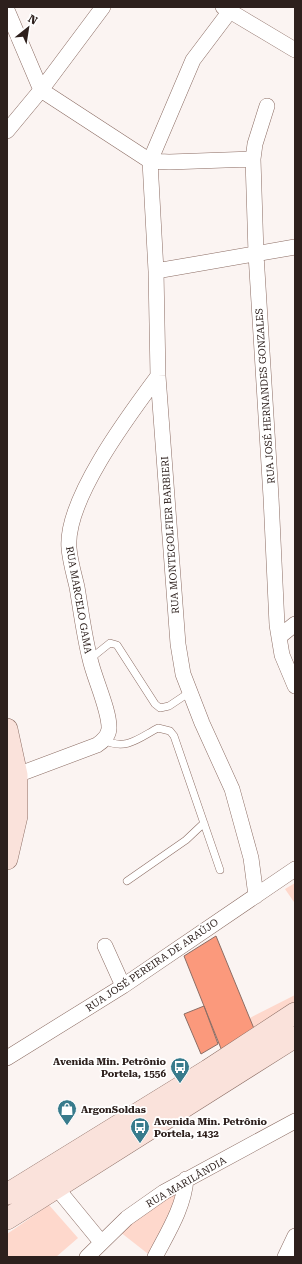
<svg xmlns="http://www.w3.org/2000/svg" width="302" height="1264" font-family="'Roboto Serif',serif">
<style>
.green{fill:#fed8cc}
.building{fill:#fb997c;stroke:#8c6d64}
.lines{fill:none;stroke-linecap:round;stroke-linejoin:round}
.lane-casing{stroke:#8b6c63;stroke-width:8}
.street-casing{stroke:#8b6c63;stroke-width:16}
.secondary-casing{stroke:#8b6c63;stroke-width:22}
.lane{stroke:#fff;stroke-width:7}
.street{stroke:#fff;stroke-width:15}
.secondary{stroke:#fae2db;stroke-width:21}
.labels{text-anchor:middle;dominant-baseline:central;stroke-width:3.5;stroke-linejoin:round;paint-order:stroke}
.street-label{font-size:10px;fill:#2d201d;stroke:#fff}
.poi-label{font-size:10px;font-weight:bold;fill:#2d201d;stroke:#fff;text-anchor:start}
</style>
<rect width="100%" height="100%" fill="#fbf4f2"/>
<path class="green" d="M 295,883 L 295,902 L 294,902 L 285,889 Z
M 295,995 L 295,1013 L 249,1044 L 238,1024 Z
M 186,1179 L 152,1257 L 115,1228 Z
M 49,1205 L 78,1238 L 56,1257 L 7,1257 L 7,1234 Z"/>
<path class="building" d="M 216,936 L 257,1036 L 224,1056 L 184,956 Z
M 204,1006 L 218,1044 L 201,1054 L 184,1014 Z"/>
<g class="lines">
<defs>
<path id="lane" d="M 90,659 L 110,643 L 117,645 L 155,704 L 160,708 L 169,706 L 190,692
M 104,740 C 126,751 139,738 158,728 L 170,731 L 174,736 L 220,870
M 127,881 L 186,840 L 204,823"/>
<path id="street" d="M 223,7 L 295,50
M 7,10 L 41,90 L 150,161 L 169,162 L 253,159
M 230,11 L 193,60 L 150,161 L 156,271 L 158,376 L 178,644 L 183,674 L 202,723 L 232,789 L 251,858 L 256,896
M 267,106 L 255,144 L 253,159 L 256,254 L 271,497 L 277,625 L 282,655 L 295,686
M 7,131 L 41,90 L 103,7
M 156,271 L 295,247
M 279,637 L 295,624
M 17,775 L 97,745 C 103,741 108,737 109,729 C 110,711 94,678 90,659 C 84,635 81,611 77,587 C 74,574 70,561 69,548 C 65,500 129,415 158,376
M 105,946 L 123,986
M 7,1058 L 123,986 L 295,869
M 51,1181 L 101,1242
M 87,1257 L 127,1218 L 164,1192 L 295,1121
M 155,1257 C 168,1232 184,1207 186,1179
M 285,1257 L 295,1236"/>
<path id="secondary" d="M 7,729 L 17,775 L 17,816 L 7,859
M 7,1194 L 208,1070 L 295,1013
M 7,1219 L 295,1037"/>
</defs>
<use href="#lane" class="lane-casing"/>
<use href="#street" class="street-casing"/>
<use href="#secondary" class="secondary-casing"/>
<use href="#lane" class="lane"/>
<use href="#street" class="street"/>
<use href="#secondary" class="secondary"/>
</g>
<defs>
<symbol id="bus-pin" viewBox="-11 -11 22 30"><path d="M0 17L-7.5 6A9.5 9.5 0 1 1 7.5 6Z" fill="#387b8c" stroke="#fff"/><path d="M-5-6H5V4H4V6H2V4H-2V6H-4V4H-5ZM-3.5-4V0h7V-4ZM-3.5 1.2v1.5H-2V1.2ZM2 1.2v1.5H3.5V1.2Z" fill="#fff"/></symbol>
<symbol id="shop-pin" viewBox="-11 -11 22 30"><path d="M0 17L-7.5 6A9.5 9.5 0 1 1 7.5 6Z" fill="#387b8c" stroke="#fff"/><path d="M-5-2.5h2.3a2.7 3.5 0 0 1 5.4 0H5L5.5 6h-11ZM-1.5-2.5h3a1.5 2.3 0 0 0-3 0Z" fill="#fff"/></symbol>
</defs>
<g fill-rule="evenodd">
<use href="#bus-pin" x="169" y="1056" width="22" height="30"/>
<use href="#shop-pin" x="56" y="1098" width="22" height="30"/>
<use href="#bus-pin" x="129" y="1116" width="22" height="30"/>
</g>
<g class="labels">
<g class="street-label">
<text transform="translate(265 396) rotate(-94)">RUA JOSÉ HERNANDES GONZALES</text>
<text transform="translate(170 535) rotate(-94)">RUA MONTEGOLFIER BARBIERI</text>
<text transform="translate(79 600) rotate(80)">RUA MARCELO GAMA</text>
<text transform="translate(152 965) rotate(-34)">RUA JOSÉ PEREIRA DE ARAÚJO</text>
<text transform="translate(186 1182) rotate(-30)">RUA MARILÂNDIA</text>
</g>
<g class="poi-label">
<text x="166" y="1061" text-anchor="end">Avenida Min. Petrônio<tspan x="166" dy="12">Portela, 1556</tspan></text>
<text x="81" y="1109">ArgonSoldas</text>
<text x="154" y="1121">Avenida Min. Petrônio<tspan x="154" dy="12">Portela, 1432</tspan></text>
</g>
</g>
<rect width="302" height="1264" fill="none" stroke="#2d201d" stroke-width="16"/>
<g transform="translate(28 28) rotate(30)" stroke="#ffffff" stroke-width="3" paint-order="stroke">
<path d="M0-3L7 15L0 10L-7 15Z" fill="#2d201d"/>
<text y="-6" font-size="11" font-weight="bold" text-anchor="middle" fill="#2d201d">N</text>
</g>
</svg>
